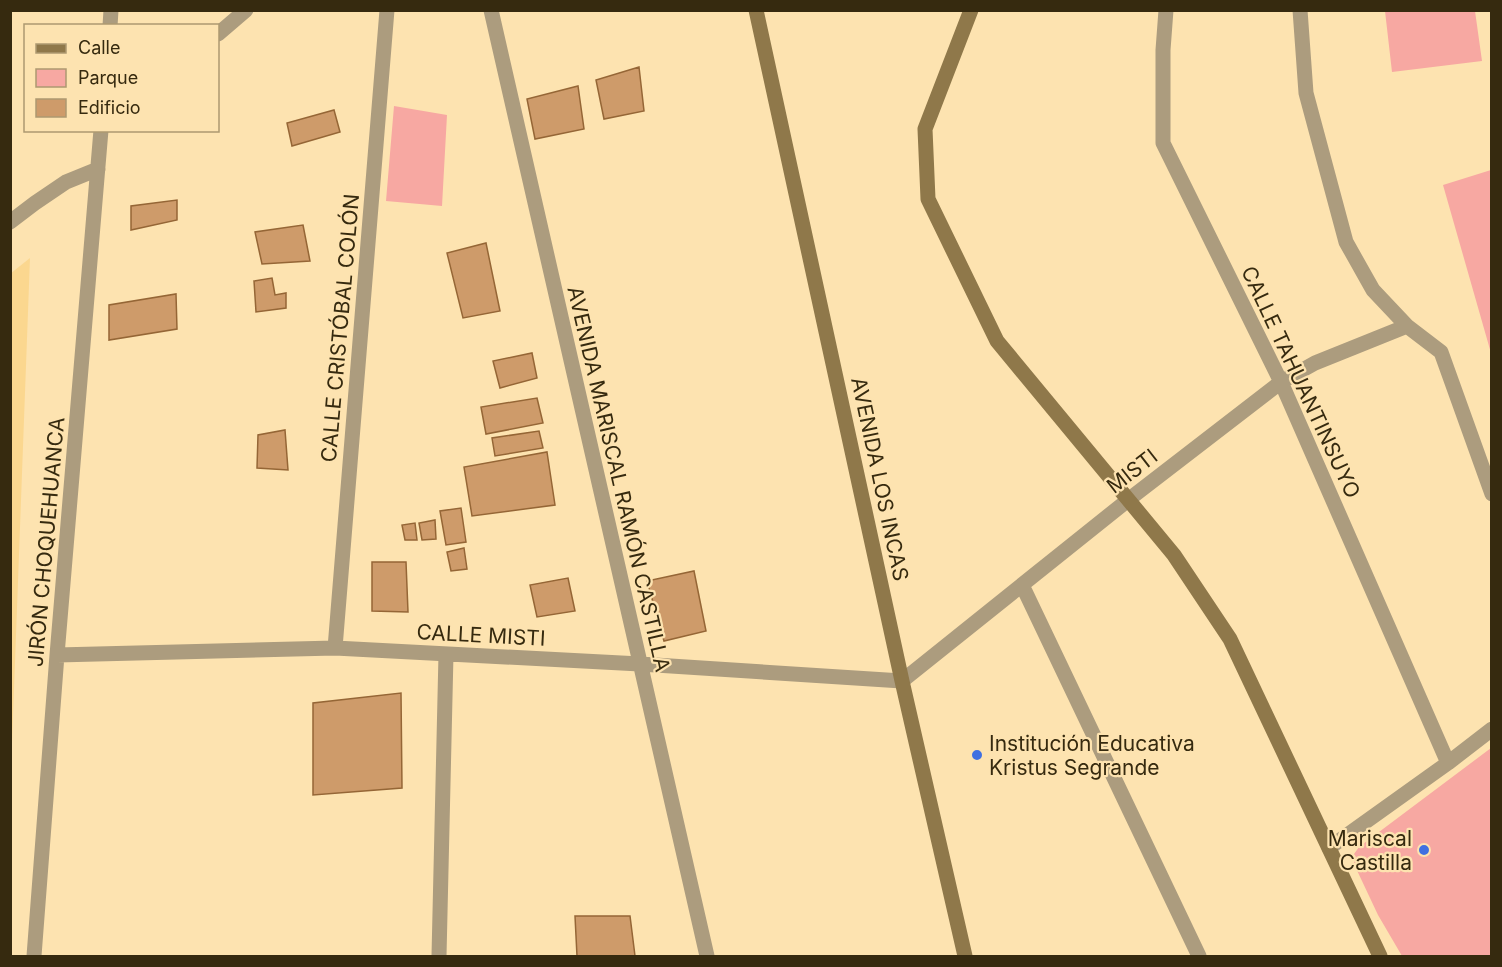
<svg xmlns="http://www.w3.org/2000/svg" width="1502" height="967" font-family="Inter,sans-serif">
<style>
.built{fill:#fbd78f}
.green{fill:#f7a8a2}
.building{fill:#ce9b6a;stroke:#956636;stroke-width:1.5}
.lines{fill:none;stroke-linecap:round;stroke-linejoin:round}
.street{stroke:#ac9c7e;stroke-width:15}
.secondary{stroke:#8f784a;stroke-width:15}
.poi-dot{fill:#4070e1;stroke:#fde3b0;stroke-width:2}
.labels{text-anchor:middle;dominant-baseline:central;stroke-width:4.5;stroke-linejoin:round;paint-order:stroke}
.street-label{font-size:21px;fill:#362a0f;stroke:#fde3b0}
.poi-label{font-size:21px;fill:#362a0f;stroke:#fde3b0;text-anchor:start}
</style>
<rect width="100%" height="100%" fill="#fde3b0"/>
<path class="built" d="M 30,258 L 11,770 L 10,274 Z"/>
<path class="green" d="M 1385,11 L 1475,11 L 1482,61 L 1392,72 Z
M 394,106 L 447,115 L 442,206 L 386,201 Z
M 1491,170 L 1492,170 L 1491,353 L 1443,185 Z
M 1491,748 L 1491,956 L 1402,956 L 1378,915 L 1354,864 L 1354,854 L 1359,847 Z"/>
<path class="building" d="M 639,67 L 644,111 L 604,119 L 596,80 Z
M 578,86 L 584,129 L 535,139 L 527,99 Z
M 334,110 L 340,132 L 292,146 L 287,123 Z
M 177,200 L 177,220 L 131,230 L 131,206 Z
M 303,225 L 310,261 L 262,264 L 255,232 Z
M 486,243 L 500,311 L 463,318 L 447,253 Z
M 272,278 L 275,295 L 286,293 L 286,308 L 256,312 L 254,281 Z
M 176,294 L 177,329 L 109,340 L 109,305 Z
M 532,353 L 537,378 L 500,388 L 493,361 Z
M 537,398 L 543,423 L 486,434 L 481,407 Z
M 285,430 L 288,470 L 257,468 L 258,435 Z
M 539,431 L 543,448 L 495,456 L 492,438 Z
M 547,452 L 555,505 L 472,516 L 464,467 Z
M 461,508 L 466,542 L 446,545 L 440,511 Z
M 435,520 L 436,539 L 422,540 L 419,523 Z
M 415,523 L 417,540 L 405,540 L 402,525 Z
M 464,548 L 467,569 L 451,571 L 447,552 Z
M 372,562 L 406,562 L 408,612 L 372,611 Z
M 694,571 L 706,631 L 664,641 L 647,581 Z
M 568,578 L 575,611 L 537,617 L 530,585 Z
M 401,693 L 402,788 L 313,795 L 313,703 Z
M 575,916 L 630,916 L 635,956 L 577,956 Z"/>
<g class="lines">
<path class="street" d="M 491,10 L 707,956
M 1166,10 L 1163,50 L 1163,143 L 1281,382 L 1448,763
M 1300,10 L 1306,93 L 1346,242 L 1373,290 L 1407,326 L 1441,352 L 1492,494
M 110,26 L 111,10
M 218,34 L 246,10
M 10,222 L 35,203 L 66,182 L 98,169
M 1022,585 L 1199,956
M 335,648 L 387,10
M 57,655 L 335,648 L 640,664 L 902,681 L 1128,500 L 1281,382 L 1315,363 L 1407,326
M 1329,848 L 1448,763 L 1492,729
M 34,956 L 57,655 L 101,130
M 439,956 L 446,654"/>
<path class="secondary" d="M 756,10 L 902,681 L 965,956
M 971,10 L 925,129 L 928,199 L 997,341 L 1174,555 L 1230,639 L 1380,956"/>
</g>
<g class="poi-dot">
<circle cx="977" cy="755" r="6"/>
<circle cx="1424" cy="850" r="6"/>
</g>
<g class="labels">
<g class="street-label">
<text transform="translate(340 328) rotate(-85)">CALLE CRISTÓBAL COLÓN</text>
<text transform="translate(1301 382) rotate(65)">CALLE TAHUANTINSUYO</text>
<text transform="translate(1132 471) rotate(-38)">MISTI</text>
<text transform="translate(619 479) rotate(77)">AVENIDA MARISCAL RAMÓN CASTILLA</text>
<text transform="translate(880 479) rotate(78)">AVENIDA LOS INCAS</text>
<text transform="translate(46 542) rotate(-85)">JIRÓN CHOQUEHUANCA</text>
<text transform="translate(481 635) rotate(3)">CALLE MISTI</text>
</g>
<g class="poi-label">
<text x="989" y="743">Institución Educativa<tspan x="989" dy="24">Kristus Segrande</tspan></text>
<text x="1412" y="838" text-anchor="end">Mariscal<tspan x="1412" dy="24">Castilla</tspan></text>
</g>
</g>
<rect width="1502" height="967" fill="none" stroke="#362a0f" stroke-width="24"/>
<rect x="24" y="24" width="195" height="108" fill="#fde3b0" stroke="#ad9970" stroke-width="1.5"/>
<rect x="36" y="44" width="30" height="9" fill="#8f784a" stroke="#ad9970" stroke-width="1.5"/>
<text x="78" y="54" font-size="18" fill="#362a0f">Calle</text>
<rect x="36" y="69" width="30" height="18" fill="#f7a8a2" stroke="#ad9970" stroke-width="1.5"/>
<text x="78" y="84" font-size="18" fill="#362a0f">Parque</text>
<rect x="36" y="99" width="30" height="18" fill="#ce9b6a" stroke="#ad9970" stroke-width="1.5"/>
<text x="78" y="114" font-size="18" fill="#362a0f">Edificio</text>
</svg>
